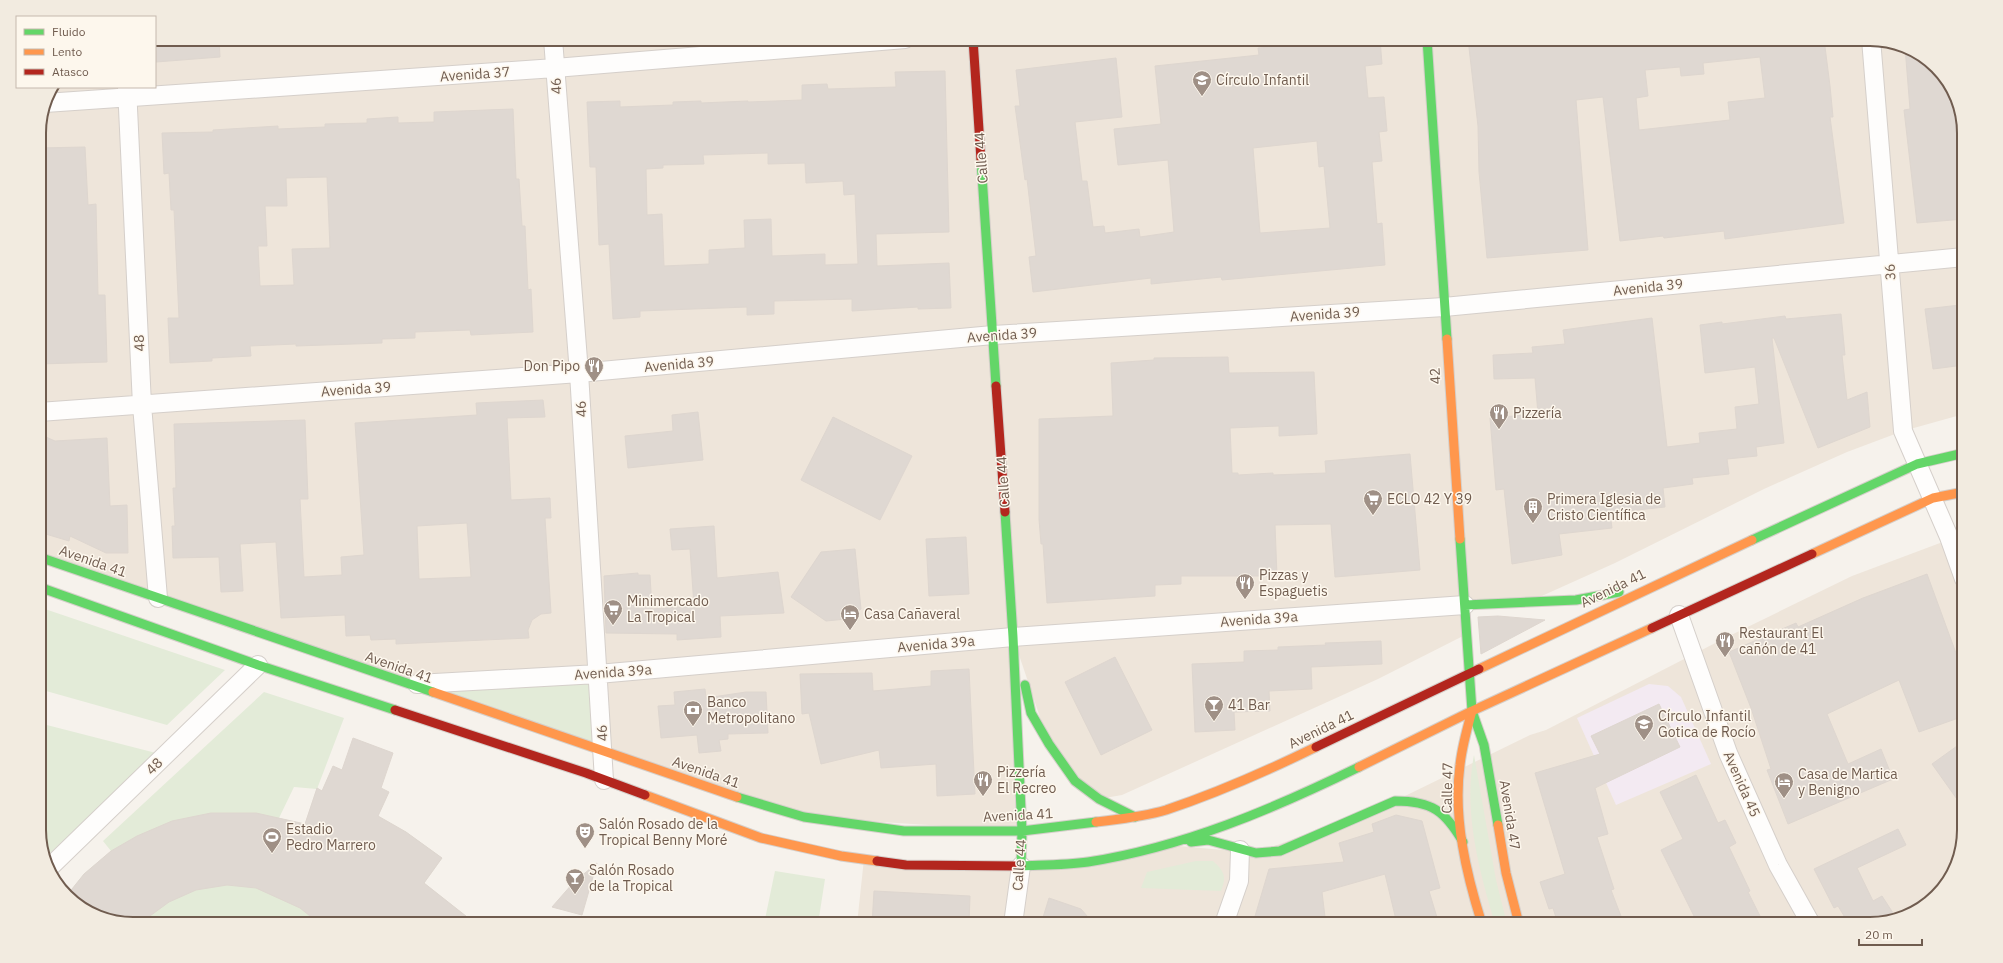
<svg xmlns="http://www.w3.org/2000/svg" width="2003" height="963" font-family="'IBM Plex Sans',sans-serif">
<style>
.residential{fill:#eee5da}
.education{fill:#f3eaf2}
.green{fill:#e3ebd8;fill-rule:evenodd}
.building{fill:#dfd8d2;stroke:#ded6cf;fill-rule:evenodd}
.lines{fill:none;stroke-linecap:round;stroke-linejoin:round}
.street-casing{stroke:#d5cfca;stroke-width:20}
.fast-casing{stroke:#d5cfca;stroke-width:11}
.slow-casing{stroke:#d5cfca;stroke-width:11}
.jam-casing{stroke:#d5cfca;stroke-width:11}
.street{stroke:#fefdfc;stroke-width:18}
.fast{stroke:#63d668;stroke-width:9}
.slow{stroke:#ff974d;stroke-width:9}
.jam{stroke:#b3261e;stroke-width:9}
.labels{text-anchor:middle;dominant-baseline:central;stroke-width:3;stroke-linejoin:round;paint-order:stroke}
.street-label{font-size:14px;fill:#705c4f;stroke:#fdf7ed}
.poi-label{font-size:14px;fill:#705c4f;stroke:#fdf7ed;text-anchor:start}
.rim{fill:none;stroke:#705c4f;stroke-width:2}
</style>
<rect width="100%" height="100%" fill="#f6f2ec"/>
<path class="residential" d="M 155,39 L 1870,39 L 1911,49 L 1948,81 L 1964,127 L 1964,414 L 1903,431 L 1847,452 L 1764,489 L 1615,563 L 1524,604 L 1465,605 L 1467,634 L 1378,679 L 1122,795 L 1099,799 L 1049,744 L 1014,640 L 1022,831 L 804,817 L 408,685 L 39,557 L 39,127 L 46,97 L 53,87 L 155,87 Z
M 1964,534 L 1964,830 L 1954,871 L 1922,908 L 1870,924 L 857,924 L 864,859 L 1021,866 L 1168,845 L 1256,853 L 1405,796 L 1530,735 L 1546,730 L 1727,637 L 1852,576 Z"/>
<path class="education" d="M 1649,684 L 1668,686 L 1681,697 L 1711,764 L 1616,805 L 1577,718 Z"/>
<path class="green" d="M 39,607 L 225,670 L 167,725 L 39,689 Z
M 598,674 L 603,750 L 408,685 Z
M 264,692 L 344,718 L 317,789 L 366,810 L 406,832 L 442,858 L 424,883 L 476,924 L 133,924 L 92,914 L 68,894 L 84,874 L 111,851 L 103,841 ZM 294,787 L 317,789 L 305,824 L 279,818 Z
M 39,723 L 156,753 L 46,857 L 39,836 Z
M 1474,755 L 1496,880 L 1507,924 L 1495,924 C 1479,870 1463,811 1474,755 Z
M 1196,861 L 1213,861 C 1224,871 1227,876 1221,891 L 1141,888 L 1147,872 Z
M 775,871 L 825,879 L 818,924 L 764,924 Z"/>
<path class="building" d="M 155,39 L 219,39 L 220,57 L 156,62 Z
M 1363,39 L 1380,39 L 1382,64 L 1365,66 L 1368,98 L 1384,97 L 1387,131 L 1379,132 L 1382,161 L 1372,162 L 1377,224 L 1382,223 L 1385,265 L 1222,280 L 1221,277 L 1151,284 L 1151,278 L 1033,292 L 1029,257 L 1036,256 L 1027,179 L 1025,180 L 1015,106 L 1020,106 L 1016,70 L 1116,58 L 1122,117 L 1075,122 L 1082,181 L 1087,181 L 1093,227 L 1104,226 L 1105,233 L 1139,229 L 1140,237 L 1174,232 L 1168,160 L 1118,165 L 1114,129 L 1161,124 L 1155,66 L 1259,55 L 1258,48 ZM 1317,141 L 1319,167 L 1324,166 L 1330,228 L 1260,233 L 1253,148 Z
M 1468,39 L 1824,39 L 1830,86 L 1833,117 L 1830,117 L 1844,223 L 1725,239 L 1724,231 L 1664,238 L 1663,236 L 1620,241 L 1603,97 L 1576,100 L 1588,250 L 1487,258 L 1479,172 L 1478,126 ZM 1760,57 L 1765,98 L 1728,102 L 1730,120 L 1639,130 L 1636,98 L 1648,96 L 1645,70 L 1680,67 L 1681,76 L 1704,74 L 1703,63 Z
M 1905,47 L 1911,49 L 1948,81 L 1964,127 L 1964,219 L 1917,223 L 1904,110 L 1910,109 Z
M 945,71 L 949,232 L 876,234 L 877,266 L 949,263 L 951,308 L 918,309 L 918,307 L 852,311 L 852,299 L 774,301 L 774,314 L 747,315 L 747,307 L 640,311 L 640,317 L 613,319 L 609,244 L 599,245 L 596,167 L 590,167 L 587,102 L 620,101 L 620,107 L 673,105 L 673,102 L 701,101 L 701,103 L 748,101 L 748,102 L 802,100 L 802,85 L 827,84 L 828,89 L 896,87 L 895,72 ZM 768,153 L 768,164 L 805,163 L 806,183 L 843,181 L 844,195 L 855,194 L 858,264 L 825,265 L 825,254 L 772,256 L 771,219 L 744,220 L 745,248 L 709,250 L 709,264 L 664,266 L 662,214 L 647,215 L 646,169 L 663,168 L 663,165 L 704,164 L 703,155 Z
M 513,109 L 516,179 L 519,179 L 522,226 L 525,226 L 528,290 L 531,289 L 533,332 L 471,335 L 470,330 L 415,332 L 415,338 L 382,339 L 382,343 L 296,346 L 296,344 L 250,346 L 251,356 L 212,358 L 212,361 L 170,363 L 168,318 L 179,318 L 174,210 L 171,210 L 169,173 L 164,174 L 162,133 L 213,132 L 213,130 L 278,126 L 278,129 L 325,127 L 325,124 L 367,123 L 367,119 L 398,117 L 398,123 L 434,122 L 434,112 ZM 327,177 L 330,248 L 292,249 L 294,285 L 260,286 L 258,246 L 267,246 L 265,206 L 287,206 L 286,178 Z
M 85,147 L 88,205 L 96,204 L 98,295 L 105,295 L 107,362 L 39,364 L 39,148 Z
M 1960,305 L 1964,334 L 1964,365 L 1933,369 L 1925,309 Z
M 1841,314 L 1845,355 L 1842,355 L 1847,400 L 1867,392 L 1870,427 L 1818,448 L 1774,338 L 1772,338 L 1784,443 L 1756,447 L 1757,456 L 1727,459 L 1729,474 L 1692,478 L 1693,484 L 1663,488 L 1665,507 L 1610,513 L 1612,528 L 1559,534 L 1562,555 L 1512,564 L 1504,489 L 1496,490 L 1490,418 L 1538,414 L 1535,378 L 1494,379 L 1493,355 L 1533,353 L 1532,347 L 1565,344 L 1563,330 L 1652,318 L 1667,447 L 1700,443 L 1699,433 L 1737,429 L 1735,407 L 1759,404 L 1755,367 L 1705,373 L 1700,325 L 1722,322 L 1722,324 L 1785,316 L 1786,319 Z
M 1228,357 L 1229,373 L 1314,372 L 1317,434 L 1279,436 L 1279,426 L 1230,428 L 1232,473 L 1238,473 L 1238,475 L 1273,473 L 1273,475 L 1326,473 L 1325,461 L 1410,454 L 1420,570 L 1335,577 L 1331,524 L 1275,525 L 1277,576 L 1181,576 L 1181,584 L 1155,585 L 1155,596 L 1047,603 L 1043,544 L 1041,544 L 1039,519 L 1039,419 L 1113,416 L 1111,363 L 1154,360 L 1154,358 Z
M 543,400 L 545,417 L 507,418 L 511,500 L 550,498 L 551,518 L 545,518 L 551,613 L 541,614 L 532,620 L 528,630 L 529,638 L 396,644 L 396,639 L 371,640 L 370,635 L 346,636 L 345,615 L 281,618 L 276,542 L 240,544 L 243,591 L 221,592 L 219,557 L 173,558 L 172,526 L 175,526 L 173,488 L 176,488 L 174,424 L 305,420 L 308,499 L 300,499 L 304,577 L 342,575 L 341,557 L 364,555 L 355,423 L 477,415 L 476,403 ZM 467,523 L 471,577 L 419,579 L 417,526 Z
M 698,412 L 703,460 L 628,468 L 625,436 L 673,431 L 672,415 Z
M 833,417 L 912,456 L 880,520 L 801,480 Z
M 39,434 L 55,441 L 107,438 L 110,506 L 127,505 L 128,553 L 106,553 L 70,536 L 69,541 L 39,532 Z
M 714,526 L 717,578 L 778,572 L 784,613 L 720,616 L 721,637 L 677,640 L 677,634 L 606,633 L 604,576 L 638,573 L 638,575 L 650,575 L 652,609 L 694,606 L 690,549 L 672,550 L 670,529 Z
M 966,537 L 969,594 L 929,596 L 926,539 Z
M 855,549 L 861,609 L 846,619 L 826,621 L 791,597 L 821,552 Z
M 1927,574 L 1964,675 L 1964,716 L 1919,732 L 1899,680 L 1827,714 L 1848,764 L 1881,749 L 1893,779 L 1788,824 L 1767,770 L 1771,769 L 1751,708 L 1729,652 L 1796,623 L 1798,627 L 1863,598 Z
M 1498,616 L 1545,620 L 1481,654 L 1478,617 Z
M 1381,641 L 1382,664 L 1311,667 L 1312,689 L 1269,691 L 1270,711 L 1234,712 L 1235,730 L 1195,732 L 1192,664 L 1244,662 L 1244,651 L 1278,650 L 1278,647 L 1326,645 L 1325,643 Z
M 1115,657 L 1152,730 L 1101,755 L 1065,682 Z
M 969,669 L 975,794 L 937,796 L 936,764 L 881,768 L 879,750 L 821,764 L 809,713 L 802,714 L 800,674 L 872,673 L 873,691 L 931,686 L 931,671 Z
M 705,689 L 706,698 L 746,692 L 766,692 L 768,733 L 728,734 L 728,739 L 719,740 L 721,751 L 699,753 L 697,735 L 661,738 L 658,706 L 675,705 L 674,692 Z
M 1659,704 L 1680,747 L 1595,788 L 1608,834 L 1597,837 L 1614,889 L 1611,890 L 1624,924 L 1558,924 L 1553,908 L 1549,909 L 1540,882 L 1565,874 L 1535,773 L 1600,754 L 1591,736 Z
M 353,738 L 393,753 L 381,788 L 389,792 L 378,816 L 406,832 L 442,858 L 424,883 L 476,924 L 320,924 L 300,908 L 256,888 L 227,885 L 196,890 L 169,902 L 139,924 L 133,924 L 92,914 L 68,894 L 84,874 L 111,851 L 137,836 L 172,821 L 211,813 L 256,813 L 305,824 L 317,788 L 322,791 L 333,766 L 342,770 Z
M 1964,741 L 1964,809 L 1932,764 Z
M 1696,775 L 1718,823 L 1725,820 L 1736,843 L 1729,847 L 1750,891 L 1748,892 L 1764,924 L 1698,924 L 1661,850 L 1683,839 L 1660,792 Z
M 1396,815 L 1422,821 L 1440,888 L 1429,891 L 1439,924 L 1397,924 L 1385,874 L 1322,892 L 1325,917 L 1253,923 L 1269,869 L 1344,862 L 1339,843 L 1374,832 L 1372,824 Z
M 1898,829 L 1906,845 L 1857,868 L 1873,901 L 1882,896 L 1895,916 L 1870,924 L 1849,924 L 1838,906 L 1834,908 L 1814,869 Z
M 597,863 L 582,915 L 552,907 L 573,883 Z
M 874,891 L 970,896 L 969,924 L 872,924 Z
M 1049,898 L 1081,909 L 1094,924 L 1041,924 Z"/>
<g class="lines">
<defs>
<path id="street" d="M 553,39 L 579,373 L 604,780
M 1871,39 L 1903,431 L 1949,537 L 1964,579
M 127,87 L 142,405 L 158,598
M 45,103 L 555,68 L 905,39
M 39,412 L 579,373 L 993,335 L 1444,307 L 1964,257
M 1679,615 L 1728,753 L 1778,865 L 1811,924
M 417,684 L 598,674 L 1013,637 L 1465,605
M 50,867 L 258,665
M 1013,924 L 1021,866
M 1224,924 L 1239,881 L 1240,850"/>
<path id="fast" d="M 1427,39 L 1447,339
M 981,160 L 996,386
M 1005,512 L 1013,637 L 1022,831 L 1021,866
M 1460,539 L 1472,711 L 1484,745 L 1498,825
M 1752,540 L 1917,464 L 1964,453
M 39,557 L 433,692
M 39,587 L 258,665 L 395,710
M 1465,605 L 1576,600 L 1619,592
M 1025,685 L 1031,713 L 1049,744 L 1075,781 L 1099,799 L 1135,817
M 737,797 L 804,817 L 904,831 L 1022,831 L 1096,822
M 1191,842 L 1208,840 L 1256,853 L 1280,851 L 1395,801 C 1432,801 1445,811 1463,842
M 1021,866 C 1043,865 1066,865 1088,862 C 1184,847 1273,809 1359,767"/>
<path id="slow" d="M 1447,339 L 1460,539
M 1812,554 L 1933,498 L 1964,492
M 1479,669 L 1752,540
M 433,692 L 737,797
M 1472,711 C 1467,729 1462,746 1460,765 C 1453,818 1466,873 1482,924
M 1359,767 L 1472,711 L 1652,628
M 645,795 L 761,838 L 841,856 L 877,861
M 1096,822 C 1120,819 1143,817 1166,810 C 1217,793 1267,771 1316,747
M 1498,825 L 1506,873 L 1519,924"/>
<path id="jam" d="M 973,39 L 981,160
M 996,386 L 1005,512
M 1652,628 L 1812,554
M 395,710 L 586,773 L 645,795
M 1316,747 L 1479,669
M 877,861 L 906,865 L 1021,866"/>
</defs>
<use href="#street" class="street-casing"/>
<use href="#fast" class="fast-casing"/>
<use href="#slow" class="slow-casing"/>
<use href="#jam" class="jam-casing"/>
<use href="#street" class="street"/>
<use href="#fast" class="fast"/>
<use href="#slow" class="slow"/>
<use href="#jam" class="jam"/>
</g>
<defs>
<symbol id="school-pin" viewBox="-11 -11 22 30"><path d="M0 17L-7.5 6A9.5 9.5 0 1 1 7.5 6Z" fill="#9f9086" stroke="#fdf7ed"/><path d="M0-5L7-2L0 1L-7-2ZM-4 1L0 2.5L4 1V4Q0 6-4 4Z" fill="#fff"/></symbol>
<symbol id="restaurant-pin" viewBox="-11 -11 22 30"><path d="M0 17L-7.5 6A9.5 9.5 0 1 1 7.5 6Z" fill="#9f9086" stroke="#fdf7ed"/><path d="M-5-6h1v4h1v-4h1v4h1v-4h1v5L-1.5 .5V6h-2V.5L-5-1ZM5-6V6H3V1.5H1.5Q1.5-4 5-6Z" fill="#fff"/></symbol>
<symbol id="supermarket-pin" viewBox="-11 -11 22 30"><path d="M0 17L-7.5 6A9.5 9.5 0 1 1 7.5 6Z" fill="#9f9086" stroke="#fdf7ed"/><path d="M-6-5.5h2.5l.6 2H6L4.5 2H-2.5L-4.4-4H-6ZM-1.5 3.2a1.3 1.3 0 1 0 .1 0ZM3 3.2a1.3 1.3 0 1 0 .1 0Z" fill="#fff"/></symbol>
<symbol id="building-pin" viewBox="-11 -11 22 30"><path d="M0 17L-7.5 6A9.5 9.5 0 1 1 7.5 6Z" fill="#9f9086" stroke="#fdf7ed"/><path d="M-4-6H4V6H1V3H-1V6H-4ZM-2.5-4.3h1.7v1.8h-1.7ZM.8-4.3h1.7v1.8H.8ZM-2.5-1h1.7V.8h-1.7ZM.8-1h1.7V.8H.8Z" fill="#fff"/></symbol>
<symbol id="hotel-pin" viewBox="-11 -11 22 30"><path d="M0 17L-7.5 6A9.5 9.5 0 1 1 7.5 6Z" fill="#9f9086" stroke="#fdf7ed"/><path d="M-6-4.5h1.5V1H6V5H4.5V3h-9V5H-6ZM-4 0a1.8 1.8 0 1 1 3.6 0ZM.5 0V-2.5h3Q6-2.5 6 0Z" fill="#fff"/></symbol>
<symbol id="bar-pin" viewBox="-11 -11 22 30"><path d="M0 17L-7.5 6A9.5 9.5 0 1 1 7.5 6Z" fill="#9f9086" stroke="#fdf7ed"/><path d="M-6-5H6L.8 .8V4.5H3.5V6h-7V4.5H-.8V.8Z" fill="#fff"/></symbol>
<symbol id="bank-pin" viewBox="-11 -11 22 30"><path d="M0 17L-7.5 6A9.5 9.5 0 1 1 7.5 6Z" fill="#9f9086" stroke="#fdf7ed"/><path d="M-6-4H6V4H-6ZM0-2.3a2.3 2.3 0 1 0 0 4.6a2.3 2.3 0 1 0 0-4.6Z" fill="#fff"/></symbol>
<symbol id="theatre-pin" viewBox="-11 -11 22 30"><path d="M0 17L-7.5 6A9.5 9.5 0 1 1 7.5 6Z" fill="#9f9086" stroke="#fdf7ed"/><path d="M-5-5.5Q0-4 5-5.5V0Q5 5 0 6Q-5 5-5 0ZM-3.3-2.5H-1v1.5H-3.3ZM1-2.5H3.3v1.5H1ZM-2.8 1Q0 5.5 2.8 1Z" fill="#fff"/></symbol>
<symbol id="stadium-pin" viewBox="-11 -11 22 30"><path d="M0 17L-7.5 6A9.5 9.5 0 1 1 7.5 6Z" fill="#9f9086" stroke="#fdf7ed"/><path d="M0-5a6.5 5 0 1 0 0 10a6.5 5 0 1 0 0-10ZM-3.5-1.8h7v3.6h-7Z" fill="#fff"/></symbol>
</defs>
<g fill-rule="evenodd">
<use href="#school-pin" x="1191" y="69" width="22" height="30"/>
<use href="#restaurant-pin" x="583" y="355" width="22" height="30"/>
<use href="#restaurant-pin" x="1488" y="402" width="22" height="30"/>
<use href="#supermarket-pin" x="1362" y="488" width="22" height="30"/>
<use href="#building-pin" x="1522" y="496" width="22" height="30"/>
<use href="#restaurant-pin" x="1234" y="572" width="22" height="30"/>
<use href="#supermarket-pin" x="602" y="598" width="22" height="30"/>
<use href="#hotel-pin" x="839" y="603" width="22" height="30"/>
<use href="#restaurant-pin" x="1714" y="630" width="22" height="30"/>
<use href="#bar-pin" x="1203" y="694" width="22" height="30"/>
<use href="#bank-pin" x="682" y="699" width="22" height="30"/>
<use href="#school-pin" x="1633" y="713" width="22" height="30"/>
<use href="#restaurant-pin" x="972" y="769" width="22" height="30"/>
<use href="#hotel-pin" x="1773" y="771" width="22" height="30"/>
<use href="#theatre-pin" x="574" y="821" width="22" height="30"/>
<use href="#stadium-pin" x="261" y="826" width="22" height="30"/>
<use href="#bar-pin" x="564" y="867" width="22" height="30"/>
</g>
<g class="labels">
<g class="street-label">
<text transform="translate(475 74) rotate(-4)">Avenida 37</text>
<text transform="translate(556 86) rotate(-94)">46</text>
<text transform="translate(981 158) rotate(-94)">Calle 44</text>
<text transform="translate(1890 272) rotate(-94)">36</text>
<text transform="translate(1648 287) rotate(-6)">Avenida 39</text>
<text transform="translate(1325 314) rotate(-4)">Avenida 39</text>
<text transform="translate(1002 335) rotate(-4)">Avenida 39</text>
<text transform="translate(139 343) rotate(-93)">48</text>
<text transform="translate(679 364) rotate(-5)">Avenida 39</text>
<text transform="translate(1435 376) rotate(-94)">42</text>
<text transform="translate(356 389) rotate(-4)">Avenida 39</text>
<text transform="translate(581 409) rotate(-94)">46</text>
<text transform="translate(1003 482) rotate(-94)">Calle 44</text>
<text transform="translate(93 561) rotate(19)">Avenida 41</text>
<text transform="translate(1613 588) rotate(-26)">Avenida 41</text>
<text transform="translate(1259 619) rotate(-4)">Avenida 39a</text>
<text transform="translate(936 644) rotate(-5)">Avenida 39a</text>
<text transform="translate(399 667) rotate(19)">Avenida 41</text>
<text transform="translate(613 672) rotate(-4)">Avenida 39a</text>
<text transform="translate(1321 729) rotate(-26)">Avenida 41</text>
<text transform="translate(602 733) rotate(-94)">46</text>
<text transform="translate(154 766) rotate(-44)">48</text>
<text transform="translate(706 772) rotate(19)">Avenida 41</text>
<text transform="translate(1742 784) rotate(66)">Avenida 45</text>
<text transform="translate(1447 788) rotate(-89)">Calle 47</text>
<text transform="translate(1018 815) rotate(-3)">Avenida 41</text>
<text transform="translate(1510 815) rotate(81)">Avenida 47</text>
<text transform="translate(1019 865) rotate(-86)">Calle 44</text>
</g>
<g class="poi-label">
<text x="1216" y="80">Círculo Infantil</text>
<text x="580" y="366" text-anchor="end">Don Pipo</text>
<text x="1513" y="413">Pizzería</text>
<text x="1387" y="499">ECLO 42 Y 39</text>
<text x="1547" y="499">Primera Iglesia de<tspan x="1547" dy="16">Cristo Científica</tspan></text>
<text x="1259" y="575">Pizzas y<tspan x="1259" dy="16">Espaguetis</tspan></text>
<text x="627" y="601">Minimercado<tspan x="627" dy="16">La Tropical</tspan></text>
<text x="864" y="614">Casa Cañaveral</text>
<text x="1739" y="633">Restaurant El<tspan x="1739" dy="16">cañón de 41</tspan></text>
<text x="707" y="702">Banco<tspan x="707" dy="16">Metropolitano</tspan></text>
<text x="1228" y="705">41 Bar</text>
<text x="1658" y="716">Círculo Infantil<tspan x="1658" dy="16">Gotica de Rocío</tspan></text>
<text x="997" y="772">Pizzería<tspan x="997" dy="16">El Recreo</tspan></text>
<text x="1798" y="774">Casa de Martica<tspan x="1798" dy="16">y Benigno</tspan></text>
<text x="599" y="824">Salón Rosado de la<tspan x="599" dy="16">Tropical Benny Moré</tspan></text>
<text x="286" y="829">Estadio<tspan x="286" dy="16">Pedro Marrero</tspan></text>
<text x="589" y="870">Salón Rosado<tspan x="589" dy="16">de la Tropical</tspan></text>
</g>
</g>
<path d="M0 0H2003V963H0ZM133 46H1870A87 87 0 0 1 1957 133V830A87 87 0 0 1 1870 917H133A87 87 0 0 1 46 830V133A87 87 0 0 1 133 46Z" fill="#f2ebe0" fill-rule="evenodd"/>
<path class="rim" d="M133 46H1870A87 87 0 0 1 1957 133V830A87 87 0 0 1 1870 917H133A87 87 0 0 1 46 830V133A87 87 0 0 1 133 46Z"/>
<rect x="16" y="16" width="140" height="72" fill="#fdf7ed" stroke="#c5b9ae"/>
<rect x="24" y="29" width="20" height="6" fill="#63d668" stroke="#c5b9ae"/>
<text x="52" y="36" font-size="12" fill="#705c4f">Fluido</text>
<rect x="24" y="49" width="20" height="6" fill="#ff974d" stroke="#c5b9ae"/>
<text x="52" y="56" font-size="12" fill="#705c4f">Lento</text>
<rect x="24" y="69" width="20" height="6" fill="#b3261e" stroke="#c5b9ae"/>
<text x="52" y="76" font-size="12" fill="#705c4f">Atasco</text>
<path d="M1859 939v6h63v-6" fill="none" stroke="#705c4f" stroke-width="2"/>
<text x="1865" y="939" font-size="12" fill="#705c4f" stroke="#fdf7ed" stroke-width="3" paint-order="stroke">20 m</text>
</svg>
